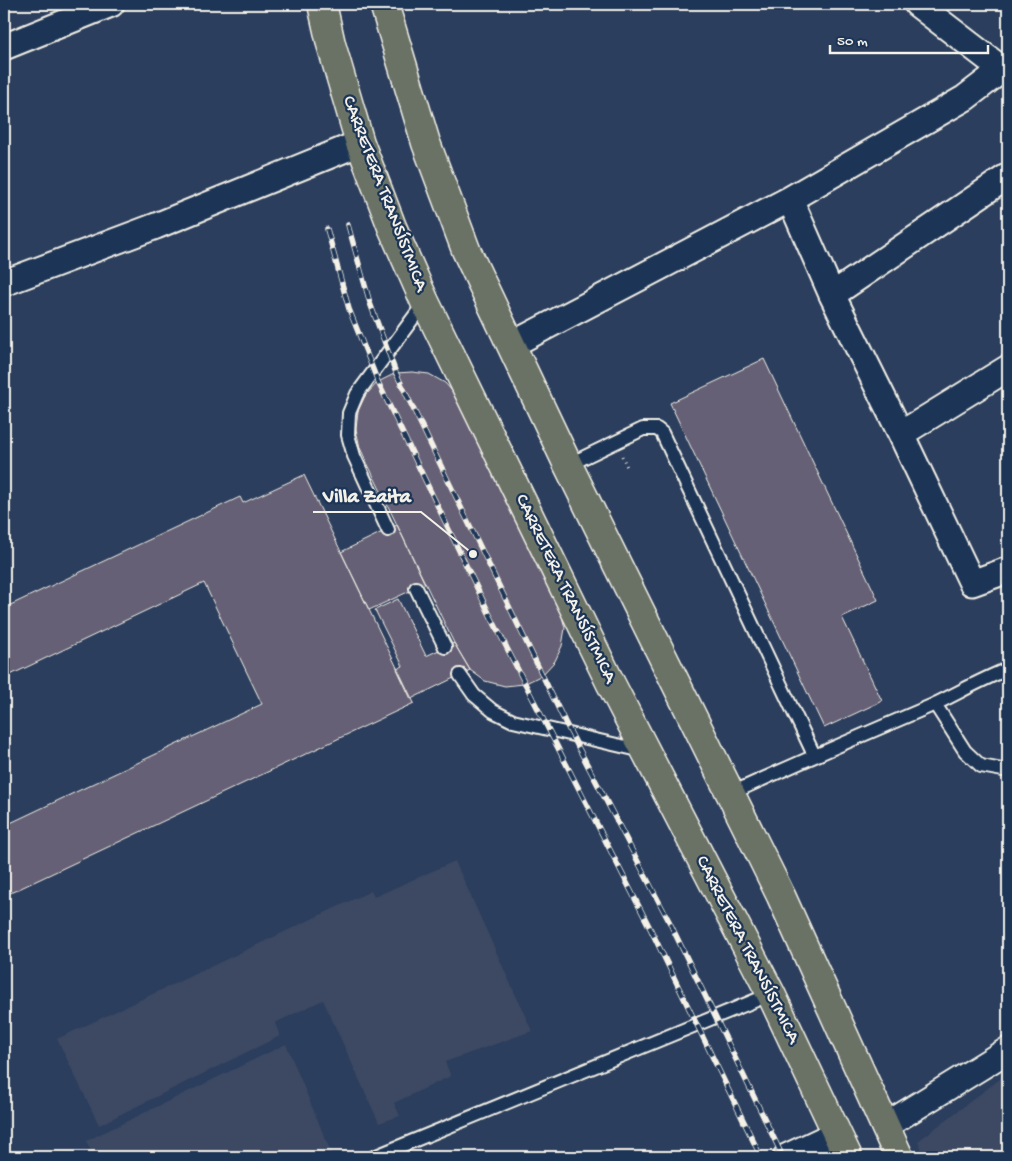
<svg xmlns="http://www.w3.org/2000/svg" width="1012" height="1161" font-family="'Gochi Hand',sans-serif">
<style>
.built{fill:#3c4864}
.building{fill:#656075;stroke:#f4f1e8}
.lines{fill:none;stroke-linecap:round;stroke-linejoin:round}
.lane-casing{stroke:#f4f1e8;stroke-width:16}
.street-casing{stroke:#f4f1e8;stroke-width:29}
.primary-casing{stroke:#f4f1e8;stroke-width:31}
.path{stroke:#f4f1e8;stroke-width:3;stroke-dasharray:1 4;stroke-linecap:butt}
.lane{stroke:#1d3557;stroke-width:12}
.street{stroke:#1d3557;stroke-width:25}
.primary{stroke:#6a7266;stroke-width:28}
.rail-casing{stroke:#f4f1e8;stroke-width:5.5}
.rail{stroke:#1d3557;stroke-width:4;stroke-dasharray:11;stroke-linecap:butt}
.labels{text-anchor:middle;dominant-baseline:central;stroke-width:4.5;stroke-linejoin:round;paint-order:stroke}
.street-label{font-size:19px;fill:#f4f1e8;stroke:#1d3557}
.leader{fill:none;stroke:#f4f1e8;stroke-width:2}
.callout-dot{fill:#f4f1e8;stroke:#1d3557;stroke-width:2}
.callout-label{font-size:20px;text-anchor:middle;font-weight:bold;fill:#f4f1e8;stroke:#1d3557;stroke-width:4.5;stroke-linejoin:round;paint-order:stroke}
</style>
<rect width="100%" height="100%" fill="#2b3e5d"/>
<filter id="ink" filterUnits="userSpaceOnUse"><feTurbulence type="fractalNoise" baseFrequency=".02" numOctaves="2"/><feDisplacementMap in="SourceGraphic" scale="10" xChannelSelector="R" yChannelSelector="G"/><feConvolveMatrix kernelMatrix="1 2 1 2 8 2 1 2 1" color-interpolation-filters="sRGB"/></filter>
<g filter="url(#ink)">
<path class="built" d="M 455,861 L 532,1031 L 445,1062 L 451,1076 L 394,1103 L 400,1116 L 379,1123 L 323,1000 L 275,1023 L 280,1036 L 99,1125 L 57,1039 L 371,891 L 374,897 Z
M 286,1044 L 333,1157 L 94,1157 L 86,1141 Z
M 1008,1073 L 1008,1157 L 924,1157 L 918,1141 Z"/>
<path class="building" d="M 764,359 L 878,600 L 842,617 L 882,701 L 824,728 L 670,403 Z
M 412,372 L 429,374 L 445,383 L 460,400 L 560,609 L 565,628 L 562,646 L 555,661 L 542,675 L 524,684 L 505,686 L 485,681 L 470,670 L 454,643 L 360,448 L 356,429 L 358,411 L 365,396 L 378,382 L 396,373 Z
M 304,475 L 414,703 L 4,896 L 4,826 L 262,704 L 204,583 L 4,678 L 4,608 L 240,497 L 243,503 Z
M 397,525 L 425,584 L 369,610 L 341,552 Z
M 398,599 L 426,656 L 454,643 L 470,670 L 411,699 L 397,669 L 403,666 L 375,610 Z"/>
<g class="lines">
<defs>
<path id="lane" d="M 568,465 L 643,429 L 657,429 L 662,433 L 814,755
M 388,530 L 354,456 L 348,435 L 349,413 L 357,394 L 425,302
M 416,588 L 445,647
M 460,675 L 474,695 L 493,711 L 513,721 L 643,751
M 935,704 L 965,751 L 981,766 L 1008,771
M 730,794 C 797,763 865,734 933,705 C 958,693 982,679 1008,669
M 374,1157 L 771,994"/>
<path id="street" d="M 917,4 L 1003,70
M 4,47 L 111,4
M 790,199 L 832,295 L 901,434 L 972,583 L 1008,570
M 4,283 L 156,226 L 360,143
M 832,295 L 1008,176
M 511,345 L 790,199 L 965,98 L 1008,65
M 901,434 L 1008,368
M 885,1126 L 1008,1050
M 786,1157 L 837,1133"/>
<path id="primary" d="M 322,4 L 331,44 L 360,143 L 392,227 L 425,302 L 611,684 L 771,994 L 848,1157
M 384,4 L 426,143 L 466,250 L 568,465 L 781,896 L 899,1157"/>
</defs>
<use href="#lane" class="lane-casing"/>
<use href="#street" class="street-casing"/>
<use href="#primary" class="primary-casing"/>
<path class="path" d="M 622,456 L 627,467"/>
<use href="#lane" class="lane"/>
<use href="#street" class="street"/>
<use href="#primary" class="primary"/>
<defs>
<path id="rail" d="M 348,225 L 370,303 L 396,373 L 565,722 L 669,921 L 783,1157
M 327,229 L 349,309 L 378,382 L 489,613 L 650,928 L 761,1157"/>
</defs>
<use href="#rail" class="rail-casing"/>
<use href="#rail" class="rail"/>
</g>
</g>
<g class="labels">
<g class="street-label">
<text transform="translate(384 194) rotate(69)">CARRETERA TRANSÍSTMICA</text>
<text transform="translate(565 589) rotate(64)">CARRETERA TRANSÍSTMICA</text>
<text transform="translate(747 950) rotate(63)">CARRETERA TRANSÍSTMICA</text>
</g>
</g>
<path class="leader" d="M473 554L421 512H313"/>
<circle class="callout-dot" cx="473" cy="554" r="5"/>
<g class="callout-label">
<text x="367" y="502">Villa Zaita</text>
</g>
<rect width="1012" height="1161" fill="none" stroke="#1d3557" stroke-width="20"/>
<rect x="10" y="10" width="992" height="1141" fill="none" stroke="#f4f1e8" stroke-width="2" filter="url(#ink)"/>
<path d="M830 45v8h158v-8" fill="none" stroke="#f4f1e8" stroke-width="2.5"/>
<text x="837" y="45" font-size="15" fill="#f4f1e8" stroke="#1d3557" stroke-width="4" paint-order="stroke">50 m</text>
</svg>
